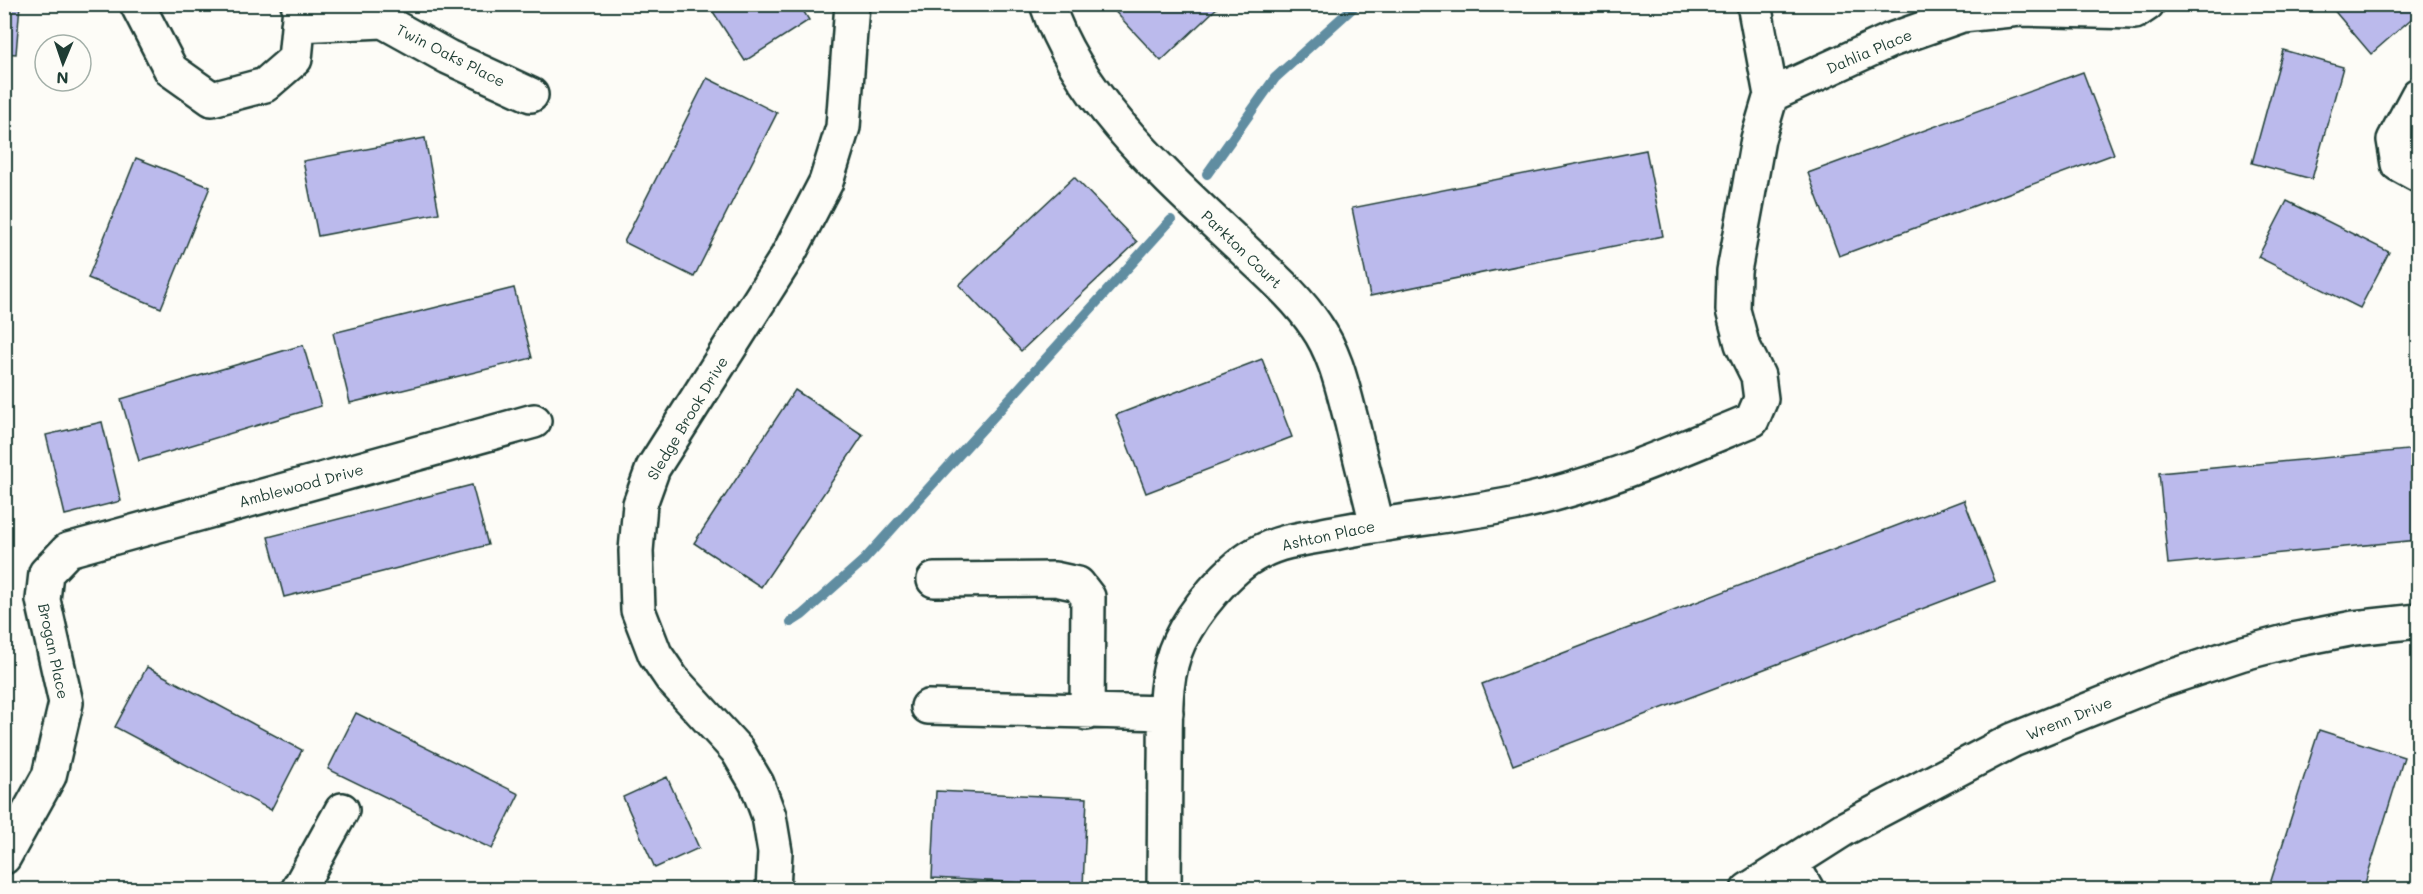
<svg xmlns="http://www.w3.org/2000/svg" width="2423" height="894" font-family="Mali,sans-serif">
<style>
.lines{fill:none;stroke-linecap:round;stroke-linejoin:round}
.stream{stroke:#608da1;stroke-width:10}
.building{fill:#bbbaec;stroke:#1f3d34;stroke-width:1.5}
.minor-casing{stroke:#1f3d34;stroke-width:38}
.minor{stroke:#fdfcf7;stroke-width:33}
.labels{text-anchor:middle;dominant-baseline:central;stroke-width:5;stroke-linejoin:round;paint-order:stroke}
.street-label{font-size:15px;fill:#1f3d34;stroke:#fdfcf7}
</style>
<rect width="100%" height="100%" fill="#fdfcf7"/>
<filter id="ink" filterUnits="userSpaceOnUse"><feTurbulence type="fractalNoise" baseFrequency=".0167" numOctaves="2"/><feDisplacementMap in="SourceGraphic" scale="12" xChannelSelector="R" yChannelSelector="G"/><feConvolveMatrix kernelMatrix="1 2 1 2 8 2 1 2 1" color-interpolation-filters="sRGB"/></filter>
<g filter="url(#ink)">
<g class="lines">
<path class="stream" d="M 1207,174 L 1275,78 L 1357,4
M 791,622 L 802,615 L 864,560 L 1171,220"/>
</g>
<path class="building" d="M 4,4 L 20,4 L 16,54 L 4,53 Z
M 708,4 L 799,4 L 809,20 L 745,61 Z
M 1108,4 L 1221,4 L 1161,61 Z
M 2336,4 L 2418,4 L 2418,13 L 2371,54 L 2332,8 Z
M 2283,50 L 2343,67 L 2312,179 L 2252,163 Z
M 2083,72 L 2114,154 L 1839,256 L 1808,173 Z
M 707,78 L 777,113 L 694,277 L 624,242 Z
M 425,138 L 439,213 L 318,236 L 303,161 Z
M 1646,150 L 1663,236 L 1370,296 L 1352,208 Z
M 136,158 L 210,187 L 161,308 L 88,278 Z
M 1074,177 L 1137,242 L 1021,351 L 959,285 Z
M 2287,201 L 2389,252 L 2360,308 L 2258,257 Z
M 514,288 L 532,358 L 350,403 L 333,333 Z
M 303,345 L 321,406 L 139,461 L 121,399 Z
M 1262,359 L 1292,437 L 1146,493 L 1116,415 Z
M 795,390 L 863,435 L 761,587 L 694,543 Z
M 102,422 L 121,501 L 65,515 L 46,435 Z
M 2418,449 L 2418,540 L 2168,564 L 2159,473 Z
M 472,485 L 488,545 L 284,597 L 268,537 Z
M 1964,500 L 1995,581 L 1513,765 L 1482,684 Z
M 147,667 L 302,750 L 271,810 L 115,727 Z
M 356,713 L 519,794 L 492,849 L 328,769 Z
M 2319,730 L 2404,757 L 2363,890 L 2268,890 Z
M 667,777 L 699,848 L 655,868 L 623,797 Z
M 936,791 L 1087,798 L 1083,886 L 932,878 Z"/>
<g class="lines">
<defs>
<path id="minor" d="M 137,4 L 171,70 L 212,99 L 265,85 L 295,59 L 300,7 L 298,4
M 1047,4 C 1079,101 1169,179 1241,247 C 1267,272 1296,296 1316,326 C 1336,354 1343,390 1352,423 C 1360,457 1369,491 1377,525
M 298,25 L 383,21 L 448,57 L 531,95
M 1771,95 L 1891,40 L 1962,15 L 2020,9 L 2135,12 L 2147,4
M 2418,95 L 2394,140 L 2398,164 L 2418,175
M 934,580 L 1055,579 L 1078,584 L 1088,597 L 1087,713
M 928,707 L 1166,713
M 4,857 L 49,776 L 66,703 L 43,600 L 46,573 L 68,550 L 534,421
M 1791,862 L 1807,890
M 298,890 L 342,810
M 773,890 L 775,852 L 769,816 L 757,784 L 737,750 L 672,679 L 655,654 L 638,610 L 636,551 L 640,504 L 653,468 L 787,257 L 826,182 L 843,127 L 852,4
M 1164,890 C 1164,847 1165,805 1165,763 C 1166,723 1162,678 1179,642 C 1193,612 1229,567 1260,552 C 1283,540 1309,538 1334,533 C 1393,521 1454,516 1513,504 C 1596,487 1674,452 1752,420 L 1761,399 L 1758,376 L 1742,344 L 1733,310 L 1734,271 L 1747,201 L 1758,139 L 1771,95 L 1754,4
M 1748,890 L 1844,829 L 2013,740 L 2162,680 L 2240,654 L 2293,640 L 2354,628 L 2418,621"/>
</defs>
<use href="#minor" class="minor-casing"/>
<use href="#minor" class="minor"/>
</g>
</g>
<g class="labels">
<g class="street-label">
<text transform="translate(1869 51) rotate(-23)">Dahlia Place</text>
<text transform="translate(451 55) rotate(27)">Twin Oaks Place</text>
<text transform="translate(1242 249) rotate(44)">Parkton Court</text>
<text transform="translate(687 418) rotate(-59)">Sledge Brook Drive</text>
<text transform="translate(301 485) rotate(-15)">Amblewood Drive</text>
<text transform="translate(1328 535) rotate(-12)">Ashton Place</text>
<text transform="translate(54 651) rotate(78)">Brogan Place</text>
<text transform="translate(2069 718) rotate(-22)">Wrenn Drive</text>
</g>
</g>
<rect width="2423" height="894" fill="none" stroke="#fdfcf7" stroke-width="24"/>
<rect x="12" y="12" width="2399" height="870" fill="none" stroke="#1f3d34" stroke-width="2" filter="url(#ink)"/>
<g transform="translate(63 63) rotate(182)"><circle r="28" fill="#fdfcf7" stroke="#a4b0a9" stroke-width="1.5"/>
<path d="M0-4.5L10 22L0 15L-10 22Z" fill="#1f3d34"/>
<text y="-9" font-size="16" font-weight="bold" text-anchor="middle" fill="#1f3d34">N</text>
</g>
</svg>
